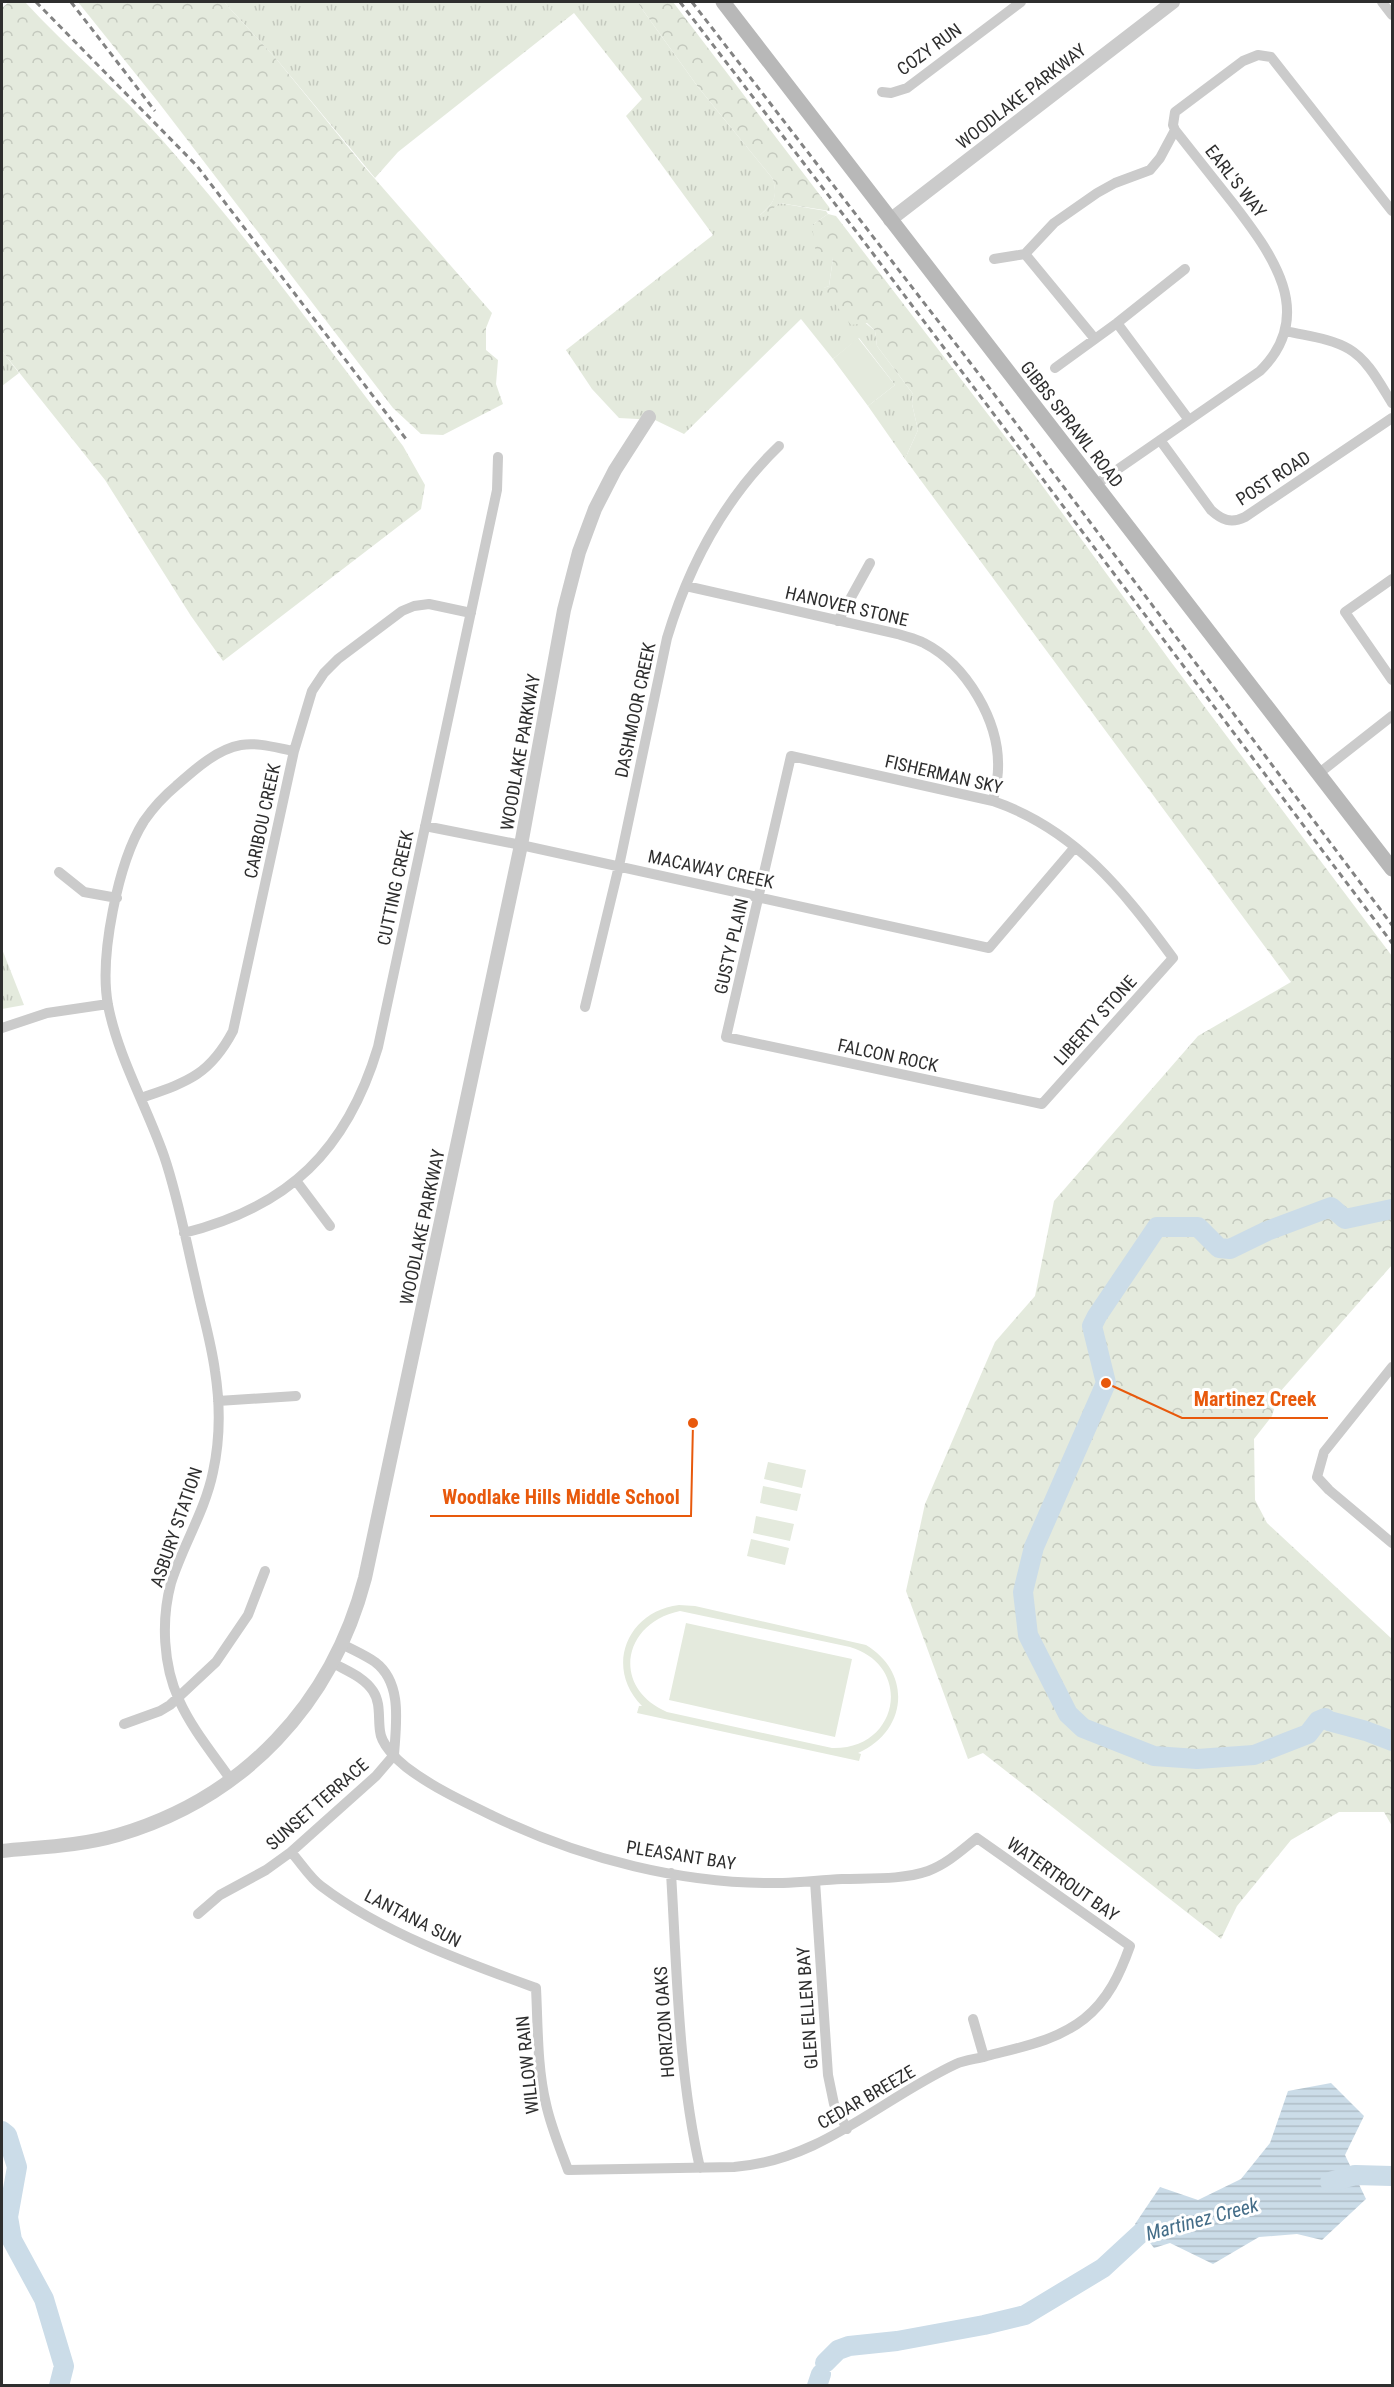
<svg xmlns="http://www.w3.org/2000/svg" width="1394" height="2387" font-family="'Roboto Condensed',sans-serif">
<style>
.grass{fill:url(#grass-tufts)}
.forest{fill:url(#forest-crowns)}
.green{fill:#e4eadd;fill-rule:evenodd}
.water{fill:url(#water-rules)}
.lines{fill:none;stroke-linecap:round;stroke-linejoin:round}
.river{stroke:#cbdce8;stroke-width:20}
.minor{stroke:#cbcbcb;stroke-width:10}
.tertiary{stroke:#cbcbcb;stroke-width:14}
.secondary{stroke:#b8b8b8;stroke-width:15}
.rail{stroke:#838383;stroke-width:3;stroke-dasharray:6 4.5;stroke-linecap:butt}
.labels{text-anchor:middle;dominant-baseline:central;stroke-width:6;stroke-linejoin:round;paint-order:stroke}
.street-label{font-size:18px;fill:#2e2e2e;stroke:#fff}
.water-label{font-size:20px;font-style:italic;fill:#446d88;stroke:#fff}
.leader{fill:none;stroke:#e8590c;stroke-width:2}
.callout-dot{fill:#e8590c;stroke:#fff;stroke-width:2}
.callout-label{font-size:20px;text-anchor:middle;font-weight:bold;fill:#e8590c;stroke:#fff;stroke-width:6;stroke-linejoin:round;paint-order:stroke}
</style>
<defs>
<pattern id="grass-tufts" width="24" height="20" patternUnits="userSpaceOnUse" patternTransform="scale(1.5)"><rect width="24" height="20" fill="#e4eadd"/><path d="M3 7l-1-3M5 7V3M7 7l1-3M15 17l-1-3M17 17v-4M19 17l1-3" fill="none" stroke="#c4c9be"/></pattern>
<pattern id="forest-crowns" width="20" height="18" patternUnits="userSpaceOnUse" patternTransform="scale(1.5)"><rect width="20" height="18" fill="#e4eadd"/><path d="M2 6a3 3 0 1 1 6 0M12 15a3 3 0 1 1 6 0" fill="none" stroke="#c4c9be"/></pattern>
<pattern id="water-rules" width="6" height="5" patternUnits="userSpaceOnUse" patternTransform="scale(1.5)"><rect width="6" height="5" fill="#cbdce8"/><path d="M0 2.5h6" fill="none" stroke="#afbdc7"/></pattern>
</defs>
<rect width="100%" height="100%" fill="#fff"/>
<path class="grass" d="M 224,2 L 637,2 L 698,87 L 773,179 C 778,197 774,203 760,215 L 764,216 L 779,203 L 826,211 L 828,214 L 812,225 L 833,258 L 829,286 L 824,288 L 875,331 L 877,346 L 913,394 L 912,404 L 918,430 L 905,459 L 868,406 L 895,385 L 859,338 L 833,359 L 801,319 L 684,434 L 655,420 L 619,418 L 592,389 L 566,350 L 713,235 L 626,116 L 642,99 L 574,13 L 398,152 L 375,178 L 278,61 Z
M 2,351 L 19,373 L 2,386 Z
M 2,949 L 24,1005 L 2,1009 Z"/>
<path class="forest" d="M 9,2 L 25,2 C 69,50 120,92 163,141 C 249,238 324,343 403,446 L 425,485 L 421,509 L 223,661 L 191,616 L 105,480 L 2,351 L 2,8 Z
M 78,2 L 224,2 L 278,61 L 362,164 L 492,313 L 486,328 L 486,350 L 498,360 L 496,384 L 503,404 L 443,435 L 421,434 L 393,408 L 159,103 Z
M 637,2 L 673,2 L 829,207 L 830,211 L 779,203 L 764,217 L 759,216 C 773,204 778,198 773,179 L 698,87 Z
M 828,214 L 836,216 L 1033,473 L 1171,662 L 1392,956 L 1392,1265 L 1279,1393 L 1272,1416 L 1254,1439 L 1255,1500 L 1267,1523 L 1392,1639 L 1392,1826 L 1384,1812 L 1339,1812 L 1291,1840 L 1237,1906 L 1221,1939 L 983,1753 L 968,1759 L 906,1591 L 925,1504 L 995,1342 L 1035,1296 L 1054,1201 L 1198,1036 L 1291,982 L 905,459 L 918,430 L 912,404 L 913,394 L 877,346 L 875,331 L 867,323 L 851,325 L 823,288 L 829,286 L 833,258 L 816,254 L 812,225 Z"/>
<path class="green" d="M 858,338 L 895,385 L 868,406 L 833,359 Z
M 768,1462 L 806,1470 L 802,1488 L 764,1479 Z
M 763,1486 L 801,1494 L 797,1511 L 760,1503 Z
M 756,1516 L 794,1524 L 790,1541 L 753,1533 Z
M 751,1539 L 789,1548 L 785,1565 L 747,1556 Z
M 679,1605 L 695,1606 L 866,1645 C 913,1673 907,1732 858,1753 L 861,1754 L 859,1761 L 637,1713 L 639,1706 L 642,1706 C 604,1668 627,1611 679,1605 ZM 680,1611 L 850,1647 C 914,1666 899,1750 832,1748 L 667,1712 C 611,1688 622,1623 680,1611 Z
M 686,1623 L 852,1659 L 835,1737 L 669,1700 Z"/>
<path class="water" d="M 1331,2083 L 1364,2116 L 1345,2155 L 1366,2199 L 1322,2240 L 1297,2234 L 1259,2237 L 1213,2264 L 1170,2243 L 1154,2248 L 1135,2224 L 1160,2187 L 1198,2200 L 1241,2179 L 1270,2143 L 1288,2091 Z"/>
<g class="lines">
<path class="river" d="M 1392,1209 L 1345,1219 L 1331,1207 L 1267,1231 L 1230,1249 L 1219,1248 L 1198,1227 L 1157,1227 L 1097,1316 L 1092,1326 L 1106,1383 L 1034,1547 L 1023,1592 L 1028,1635 L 1068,1714 L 1083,1728 L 1154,1756 L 1197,1759 L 1254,1755 L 1308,1734 L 1318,1721 L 1325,1718 L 1329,1721 L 1366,1731 L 1392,1741
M 2,2131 L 7,2135 L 17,2167 L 8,2217 L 12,2240 L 44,2299 L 64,2366 L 59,2386
M 1330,2182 L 1355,2175 L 1392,2176
M 825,2363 L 838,2350 L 849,2346 L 897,2341 L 984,2325 L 1025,2315 L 1103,2268 L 1142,2232 L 1166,2228
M 817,2386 L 821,2374"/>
<path class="minor" d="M 1382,2 L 1392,15
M 882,92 L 891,93 L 907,88 L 1021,2
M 1025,254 L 1054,223 L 1097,193 L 1115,183 L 1150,170 L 1160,158 L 1175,130
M 994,259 L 1025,254 L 1095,339
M 1117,323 L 1189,420
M 1286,331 C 1306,336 1330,338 1349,349 C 1368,360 1380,384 1392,403
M 1055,368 L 1117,323 L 1185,269
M 1160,440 L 1211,510 C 1222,520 1231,524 1245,517 L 1392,418
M 1095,485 L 1260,371 C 1318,314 1271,253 1232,202 C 1213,178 1194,154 1175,130 L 1173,125 L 1175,112 L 1243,61 L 1258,55 L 1271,57 L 1392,211
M 1392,579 L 1345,612 L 1392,680
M 686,586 L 898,634 C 907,637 917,639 924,643 C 967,665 1000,722 998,769 C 998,779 995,790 993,801
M 838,621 L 870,563
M 791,756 L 993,801 C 1075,829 1123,890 1173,958 L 1042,1104 L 726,1037 Z
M 1318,774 L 1392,716
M 425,826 L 521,845 L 989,948 L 1075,847
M 59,872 L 84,892 L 117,898
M 585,1007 L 619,866 L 667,638 C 689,565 724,499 779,446
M 2,1028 L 47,1013 L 108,1004
M 141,1098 C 187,1082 209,1076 233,1031 L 294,751 L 312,691 L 324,673 L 338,659 L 402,611 L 414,606 L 429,604 L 471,613
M 297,1182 L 330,1226
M 184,1233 C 289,1207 347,1150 378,1047 L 497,490 L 498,457
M 1392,1367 L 1324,1452 L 1317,1477 L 1329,1490 L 1392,1543
M 218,1401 L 296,1396
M 342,1644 C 353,1650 365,1655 375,1662 C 403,1683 396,1724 394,1755
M 124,1724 L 160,1711 L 170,1705 L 216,1662 L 248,1615 L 265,1571
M 231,1780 C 213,1754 192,1729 179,1700 C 163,1665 161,1620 171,1583 C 183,1545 205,1511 213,1472 C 220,1440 220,1403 215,1371 C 211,1341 202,1312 196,1283 C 186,1241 178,1197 164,1156 C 147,1107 118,1057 108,1005 C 99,957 118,862 144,821 C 153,808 164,796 176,786 C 194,770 217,749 241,745 C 258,742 277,748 294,751
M 291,1852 C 301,1863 310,1878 321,1886 C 383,1933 464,1962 536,1988 C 538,2026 537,2067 546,2104 C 551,2127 560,2148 568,2170 L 734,2167 C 820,2161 881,2099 956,2064 C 965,2060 977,2059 987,2056 C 1021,2047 1056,2041 1084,2019 C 1108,2000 1120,1974 1130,1946 L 977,1838 C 962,1850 947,1864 928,1871 C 902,1880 870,1878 842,1879 C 823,1880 803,1882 783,1883 C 684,1885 583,1859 493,1816 C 464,1802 432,1787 406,1767 C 396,1759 381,1744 380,1731 C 378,1718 381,1703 373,1691 C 364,1677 347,1671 333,1663
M 671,1873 C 677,1971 678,2071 700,2168
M 815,1881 L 828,2075 L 834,2104 L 847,2129
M 198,1914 L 220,1895 L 266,1870 L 291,1852 L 376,1776 L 394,1755
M 973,2019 L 984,2057"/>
<path class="tertiary" d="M 890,220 L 1173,2
M 2,1851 C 41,1847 80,1846 118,1835 C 244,1798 332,1704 365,1578 L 521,845 L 564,610 L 579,552 L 595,509 L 615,470 L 649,417"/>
<path class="secondary" d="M 723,2 L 1392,869"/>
<path class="rail" d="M 36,2 L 197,166 L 406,439
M 71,2 L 155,111
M 680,2 L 865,243 L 1392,943
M 692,2 L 982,378 L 1392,925"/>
</g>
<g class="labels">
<g class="street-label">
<text transform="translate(929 49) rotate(-36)">COZY RUN</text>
<text transform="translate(1021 96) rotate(-38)">WOODLAKE PARKWAY</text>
<text transform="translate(1236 181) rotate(52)">EARL'S WAY</text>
<text transform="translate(1072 424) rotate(52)">GIBBS SPRAWL ROAD</text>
<text transform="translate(1273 478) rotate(-33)">POST ROAD</text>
<text transform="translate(847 606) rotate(13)">HANOVER STONE</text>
<text transform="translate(635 710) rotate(-78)">DASHMOOR CREEK</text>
<text transform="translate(520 752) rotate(-80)">WOODLAKE PARKWAY</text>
<text transform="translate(944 774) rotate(13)">FISHERMAN SKY</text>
<text transform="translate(262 821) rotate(-78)">CARIBOU CREEK</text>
<text transform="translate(711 869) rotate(12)">MACAWAY CREEK</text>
<text transform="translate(395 888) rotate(-78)">CUTTING CREEK</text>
<text transform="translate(731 946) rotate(-77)">GUSTY PLAIN</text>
<text transform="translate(1095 1020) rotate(-48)">LIBERTY STONE</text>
<text transform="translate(888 1055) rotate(12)">FALCON ROCK</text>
<text transform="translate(422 1227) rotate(-78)">WOODLAKE PARKWAY</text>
<text transform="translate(176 1527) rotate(-71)">ASBURY STATION</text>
<text transform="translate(317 1804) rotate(-41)">SUNSET TERRACE</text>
<text transform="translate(681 1855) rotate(9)">PLEASANT BAY</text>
<text transform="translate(1063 1879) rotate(35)">WATERTROUT BAY</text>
<text transform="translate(413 1918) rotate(27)">LANTANA SUN</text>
<text transform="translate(807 2008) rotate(-94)">GLEN ELLEN BAY</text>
<text transform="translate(664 2022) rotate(-94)">HORIZON OAKS</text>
<text transform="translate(527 2065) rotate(-96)">WILLOW RAIN</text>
<text transform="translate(866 2097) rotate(-30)">CEDAR BREEZE</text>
</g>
<g class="water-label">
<text transform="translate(1202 2219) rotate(-15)">Martinez Creek</text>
</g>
</g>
<path class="leader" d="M1106 1383L1182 1418H1328M693 1423L691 1516H430"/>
<g class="callout-dot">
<circle cx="1106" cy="1383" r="6"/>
<circle cx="693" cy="1423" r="6"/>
</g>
<g class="callout-label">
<text x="1255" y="1406">Martinez Creek</text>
<text x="561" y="1504">Woodlake Hills Middle School</text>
</g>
<rect width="1394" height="2387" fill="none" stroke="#2e2e2e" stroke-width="6"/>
</svg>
